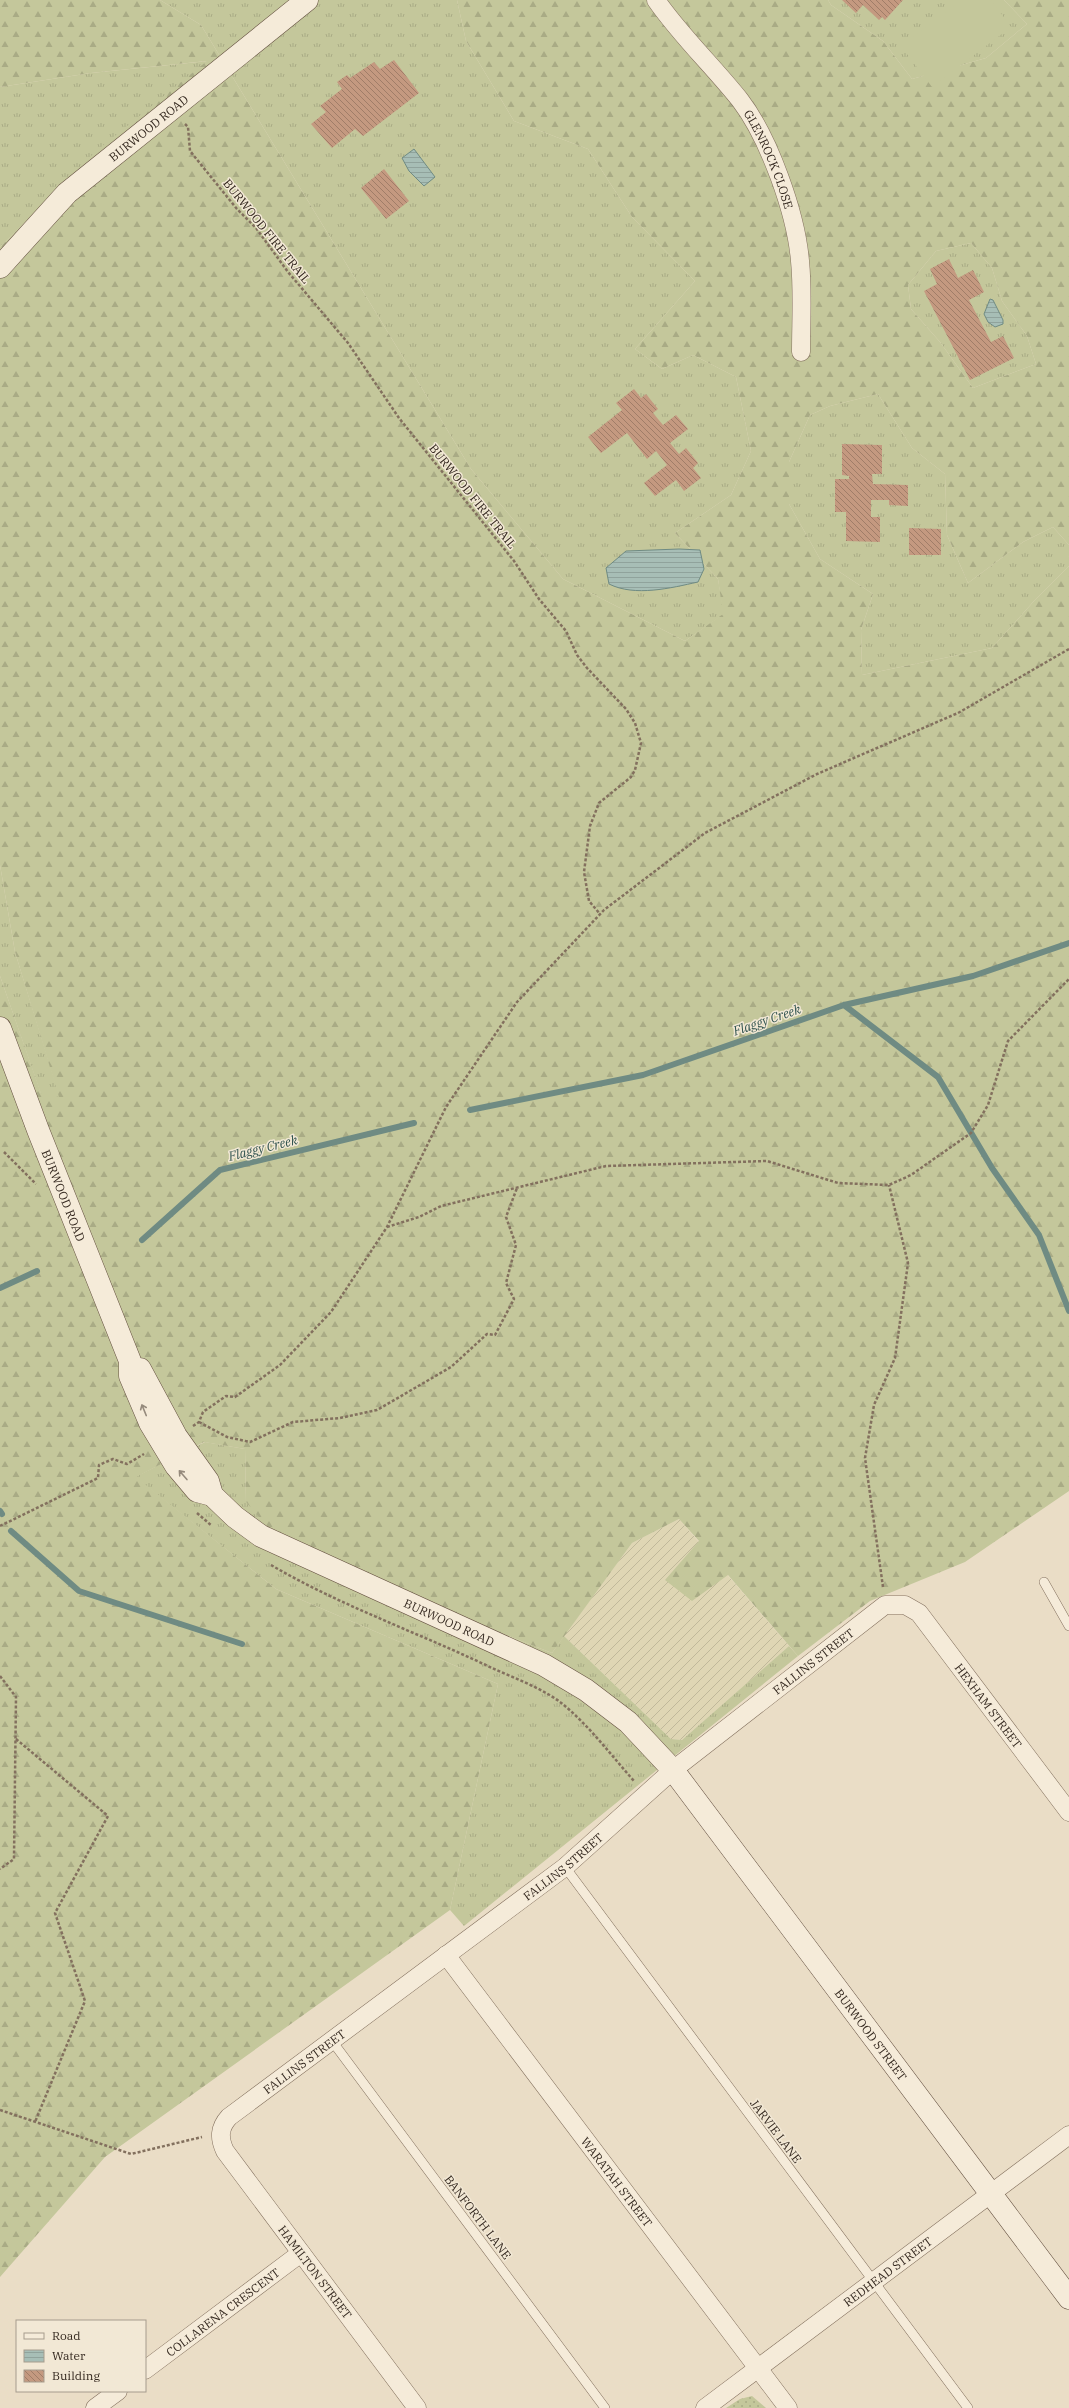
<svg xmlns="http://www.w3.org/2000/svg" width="1069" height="2408" font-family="'IBM Plex Serif',serif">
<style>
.farmland{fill:url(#farmland-furrows)}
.grass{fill:url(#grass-tufts)}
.forest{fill:url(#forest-firs);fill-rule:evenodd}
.park{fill:url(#park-dots)}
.garden{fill:#c4c79b}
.water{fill:url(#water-rules);stroke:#6f8b83}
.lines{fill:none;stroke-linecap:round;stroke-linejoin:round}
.stream{stroke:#6f8b83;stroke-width:6}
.building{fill:url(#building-back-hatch)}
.service-casing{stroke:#83705e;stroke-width:10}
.minor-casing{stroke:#83705e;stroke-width:19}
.secondary-casing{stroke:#655141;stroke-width:23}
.path{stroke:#83705e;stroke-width:2.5;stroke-dasharray:3 2;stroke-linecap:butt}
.service{stroke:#f5ebd9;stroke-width:9}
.minor{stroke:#f5ebd9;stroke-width:18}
.secondary{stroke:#f5ebd9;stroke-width:22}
.oneway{stroke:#958a7c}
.labels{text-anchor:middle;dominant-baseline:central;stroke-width:3;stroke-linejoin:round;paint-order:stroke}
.street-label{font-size:12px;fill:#352920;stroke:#f2e8d5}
.water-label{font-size:13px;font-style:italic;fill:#31534f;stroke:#f2e8d5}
</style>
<defs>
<pattern id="farmland-furrows" width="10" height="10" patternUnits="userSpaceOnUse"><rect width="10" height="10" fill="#dfd6b4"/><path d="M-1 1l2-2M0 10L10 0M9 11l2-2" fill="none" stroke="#c0b89a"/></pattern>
<pattern id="grass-tufts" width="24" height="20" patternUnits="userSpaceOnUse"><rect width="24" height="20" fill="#c4c79b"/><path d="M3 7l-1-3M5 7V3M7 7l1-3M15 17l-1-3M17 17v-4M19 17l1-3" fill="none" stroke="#a9ab85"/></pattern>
<pattern id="forest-firs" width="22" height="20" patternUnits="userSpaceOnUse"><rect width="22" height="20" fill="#c4c79b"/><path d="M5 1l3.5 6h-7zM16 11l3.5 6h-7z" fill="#a9ab85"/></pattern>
<pattern id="park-dots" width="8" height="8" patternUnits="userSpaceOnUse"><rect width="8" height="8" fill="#c4c79b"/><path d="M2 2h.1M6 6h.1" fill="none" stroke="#a9ab85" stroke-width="1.8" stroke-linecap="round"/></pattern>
<pattern id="water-rules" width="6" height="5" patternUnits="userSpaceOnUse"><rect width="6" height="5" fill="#a7beb6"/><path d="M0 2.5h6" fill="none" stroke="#90a39c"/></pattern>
<pattern id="building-back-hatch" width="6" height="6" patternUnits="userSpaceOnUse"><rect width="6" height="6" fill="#c49980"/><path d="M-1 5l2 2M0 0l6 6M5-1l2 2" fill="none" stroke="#a07d68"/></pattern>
</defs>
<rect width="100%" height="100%" fill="#eaddc6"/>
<path class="farmland" d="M 679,1519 L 789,1646 L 682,1740 L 671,1739 L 564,1636 L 632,1543 Z"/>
<path class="grass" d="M 160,0 L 457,0 L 466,41 L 514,121 L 588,149 L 632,217 L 695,281 L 635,349 L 662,369 L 693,355 L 736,377 L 751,451 L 731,495 L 675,533 L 718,579 L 724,614 L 685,641 L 563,579 L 471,469 L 201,25 Z
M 828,0 L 1004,0 L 1027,24 L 986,58 L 912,79 L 883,41 L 831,5 Z
M 208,61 L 96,152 L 0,247 L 0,87 L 91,73 Z
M 971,243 L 992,268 L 1002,301 L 1027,336 L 1036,364 L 973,388 L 940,342 L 911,309 L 908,285 L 936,251 Z
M 878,394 L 912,448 L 945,474 L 947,535 L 968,583 L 1023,542 L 1053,527 L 1069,545 L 1069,566 L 1034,601 L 992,648 L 862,675 L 861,630 L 873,594 L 820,559 L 789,504 L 789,462 L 810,415 L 830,406 Z
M 0,865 L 15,952 L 60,1098 L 41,1094 L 0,976 Z
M 205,1442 L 245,1449 L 246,1502 L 412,1598 L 552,1653 L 564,1636 L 671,1739 L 682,1740 L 789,1646 L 798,1656 L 464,1926 L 450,1910 L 498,1684 L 276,1589 L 135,1477 Z"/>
<path class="forest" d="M 0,0 L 160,0 L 201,25 L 471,469 L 563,579 L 685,641 L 723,614 L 718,579 L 675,533 L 731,495 L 751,451 L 736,377 L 693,355 L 662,369 L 635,349 L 695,281 L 632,217 L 588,149 L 514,121 L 466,41 L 457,0 L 828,0 L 831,5 L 883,41 L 912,79 L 986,58 L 1027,24 L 1004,0 L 1069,0 L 1069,545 L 1053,527 L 1023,542 L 968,583 L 947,535 L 945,474 L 912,448 L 878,394 L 830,406 L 810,415 L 789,462 L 789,504 L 820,559 L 873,594 L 861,630 L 862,675 L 992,648 L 1034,601 L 1069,566 L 1069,1491 L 965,1562 L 870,1601 L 798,1656 L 728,1575 L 692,1601 L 665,1580 L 699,1541 L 679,1519 L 632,1543 L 552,1653 L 412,1598 L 272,1532 L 246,1502 L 245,1449 L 204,1442 L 136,1477 L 276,1589 L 498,1684 L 450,1910 L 105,2157 L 0,2277 L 0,976 L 41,1093 L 59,1097 L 15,952 L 0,865 L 0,247 L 95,152 L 207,61 L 91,73 L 0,87 ZM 971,243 L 992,268 L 1002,301 L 1027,336 L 1036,364 L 973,388 L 940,342 L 911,309 L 908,285 L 936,251 Z"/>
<path class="park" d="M 752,2396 L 766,2408 L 726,2408 L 740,2399 Z"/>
<path class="garden" d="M 962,0 L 991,0 L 1011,27 L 932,87 L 901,46 Z"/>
<path class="water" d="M 414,149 L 435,177 L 424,186 L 409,171 L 402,158 Z
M 990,299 L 993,300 L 1003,320 L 1003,324 L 995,327 L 988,322 L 984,314 Z
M 679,549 L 700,550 L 704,569 L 698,582 C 671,588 635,597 609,584 L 606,568 L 626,551 Z"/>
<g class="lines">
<path class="stream" d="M 844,1005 L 938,1077 L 992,1168 L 1039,1235 L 1069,1311
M 470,1110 L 643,1075 L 844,1005 L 973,976 L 1069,943
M 142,1240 L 220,1170 L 414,1123
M 0,1288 L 37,1271
M 0,1511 L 2,1514
M 11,1531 L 79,1591 L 242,1644"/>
</g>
<path class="building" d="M 842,0 L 903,0 L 885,20 L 882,17 L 879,20 L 863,5 L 856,13 Z
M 394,60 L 419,93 L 363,136 L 355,129 L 332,148 L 311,124 L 326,112 L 320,106 L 342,89 L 337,82 L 347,75 L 350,78 L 374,62 L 380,69 Z
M 384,169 L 409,201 L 386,219 L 361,188 Z
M 949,259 L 958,278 L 973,270 L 984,292 L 969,300 L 991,342 L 1003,336 L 1014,358 L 970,380 L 924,291 L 937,284 L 930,269 Z
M 634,389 L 641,398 L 646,394 L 658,409 L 653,413 L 663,425 L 676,415 L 688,429 L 670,443 L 679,454 L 686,448 L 698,463 L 693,468 L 701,478 L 684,491 L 676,480 L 655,496 L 644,483 L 667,465 L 656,451 L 647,459 L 627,433 L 601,453 L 588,437 L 622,410 L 616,403 Z
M 842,444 L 882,445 L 882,474 L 872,474 L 873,484 L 908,485 L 908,506 L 889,505 L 889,500 L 871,500 L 871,517 L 880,517 L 880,542 L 846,541 L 846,512 L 835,512 L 835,479 L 849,479 L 849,476 L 842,475 Z
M 909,528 L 941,529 L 941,555 L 909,555 Z"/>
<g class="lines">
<defs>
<path id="service" d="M 1044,1582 L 1069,1626
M 565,1867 L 968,2408
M 332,2041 L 605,2408"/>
<g id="minor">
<path id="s1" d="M 656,0 C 681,36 713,66 740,100 C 769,138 796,213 800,261 C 803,290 801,322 801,352"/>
<path id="s2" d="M 446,1955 L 788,2408"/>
<path id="s3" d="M 145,2370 L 301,2253"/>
<path d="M 95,2408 L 118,2391"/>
<path id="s4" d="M 417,2408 L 225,2151 C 219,2138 219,2128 229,2117 L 565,1867 L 673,1770 L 885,1605 L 905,1605 L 919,1613 L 1069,1812"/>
<path id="s5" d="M 705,2408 L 1069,2135"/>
</g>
<g id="secondary">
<path id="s6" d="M 0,267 L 67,193 L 307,0"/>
<path id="s7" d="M 0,1028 L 38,1130 L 130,1361 L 130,1376 L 150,1423 L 176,1466 L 197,1491 L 212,1495 L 235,1517 L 261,1536 L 544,1665 L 586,1690 L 628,1722 L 673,1770 L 1069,2298"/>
<path d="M 140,1369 L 176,1436 L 208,1481 L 212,1495"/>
</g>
</defs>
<use href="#service" class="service-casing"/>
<use href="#minor" class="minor-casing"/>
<use href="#secondary" class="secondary-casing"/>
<path class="path" d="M 185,124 L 188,127 L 190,151 L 237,209 L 256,228 L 288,272 L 348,343 L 399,418 L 514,561 L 539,599 L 566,631 L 577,655 L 587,668 L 626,709 L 635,723 L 641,743 L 635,770 L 631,777 L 599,803 L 590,826 L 584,872 L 589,901 L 600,914
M 4,1152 L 36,1184
M 387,1227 L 419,1217 L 441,1206 L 606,1166 L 767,1161 L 838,1183 L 889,1185 L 911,1175 L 971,1133 L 988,1105 L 1008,1041 L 1069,979
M 199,1422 L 227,1437 L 250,1442 L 293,1422 L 340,1418 L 377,1410 L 451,1367 L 487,1334 L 495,1335 L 514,1299 L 506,1283 L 516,1245 L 506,1217 L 517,1188
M 193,1426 L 199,1422 L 203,1412 L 226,1396 L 235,1397 L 280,1365 L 331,1312 L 387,1227 L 446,1107 L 517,1002 L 604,910 L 705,833 L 817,774 L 958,713 L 1069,649
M 197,1513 L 212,1526
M 0,1526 L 98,1478 L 99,1465 L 113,1459 L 127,1464 L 144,1454
M 271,1565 C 341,1606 419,1633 492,1668 C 516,1679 545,1689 565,1706 C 591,1728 611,1755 634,1781
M 883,1587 L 865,1458 L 874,1405 L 895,1358 L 908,1263 L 889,1185
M 0,1676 L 16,1697 L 14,1859 L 0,1869
M 16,1739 L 108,1816 L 55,1913 L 85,2001 L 35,2122
M 0,2110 L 131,2154 L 202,2137"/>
<use href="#service" class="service"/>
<use href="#minor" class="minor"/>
<use href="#secondary" class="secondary"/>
</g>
<defs><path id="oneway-shaft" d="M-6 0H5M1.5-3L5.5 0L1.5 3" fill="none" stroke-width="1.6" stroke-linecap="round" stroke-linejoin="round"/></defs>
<g class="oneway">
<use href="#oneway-shaft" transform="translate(144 1410) rotate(-112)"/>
<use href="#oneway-shaft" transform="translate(183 1475) rotate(-131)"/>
</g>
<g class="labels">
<g class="street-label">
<text stroke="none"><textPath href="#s6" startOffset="204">BURWOOD ROAD</textPath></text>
<text stroke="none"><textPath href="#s1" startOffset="197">GLENROCK CLOSE</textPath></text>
<text transform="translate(267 231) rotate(51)">BURWOOD FIRE TRAIL</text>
<text transform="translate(473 496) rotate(51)">BURWOOD FIRE TRAIL</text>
<text stroke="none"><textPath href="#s7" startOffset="179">BURWOOD ROAD</textPath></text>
<text stroke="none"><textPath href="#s7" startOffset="793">BURWOOD ROAD</textPath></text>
<text stroke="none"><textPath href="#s4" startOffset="1099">FALLINS STREET</textPath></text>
<text stroke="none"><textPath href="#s4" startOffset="1342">HEXHAM STREET</textPath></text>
<text stroke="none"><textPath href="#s4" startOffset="775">FALLINS STREET</textPath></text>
<text stroke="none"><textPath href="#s7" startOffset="1395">BURWOOD STREET</textPath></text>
<text stroke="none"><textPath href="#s4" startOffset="451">FALLINS STREET</textPath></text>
<text transform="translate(776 2131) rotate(53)">JARVIE LANE</text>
<text stroke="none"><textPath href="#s2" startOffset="284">WARATAH STREET</textPath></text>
<text transform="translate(478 2217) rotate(53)">BANFORTH LANE</text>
<text transform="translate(315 2272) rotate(53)">HAMILTON STREET</text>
<text stroke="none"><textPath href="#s5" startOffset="228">REDHEAD STREET</textPath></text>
<text stroke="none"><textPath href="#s3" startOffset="97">COLLARENA CRESCENT</textPath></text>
</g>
<g class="water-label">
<text transform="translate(767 1020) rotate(-19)">Flaggy Creek</text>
<text transform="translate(263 1148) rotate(-14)">Flaggy Creek</text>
</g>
</g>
<rect x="16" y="2320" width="130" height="72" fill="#f2e8d5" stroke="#a69c8d"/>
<rect x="24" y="2333" width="20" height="6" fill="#f5ebd9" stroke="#a69c8d"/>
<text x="52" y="2340" font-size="12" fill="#352920">Road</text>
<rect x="24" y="2350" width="20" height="12" fill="url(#water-rules)" stroke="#a69c8d"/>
<text x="52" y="2360" font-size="12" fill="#352920">Water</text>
<rect x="24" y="2370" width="20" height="12" fill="url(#building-back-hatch)" stroke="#a69c8d"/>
<text x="52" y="2380" font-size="12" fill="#352920">Building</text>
</svg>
